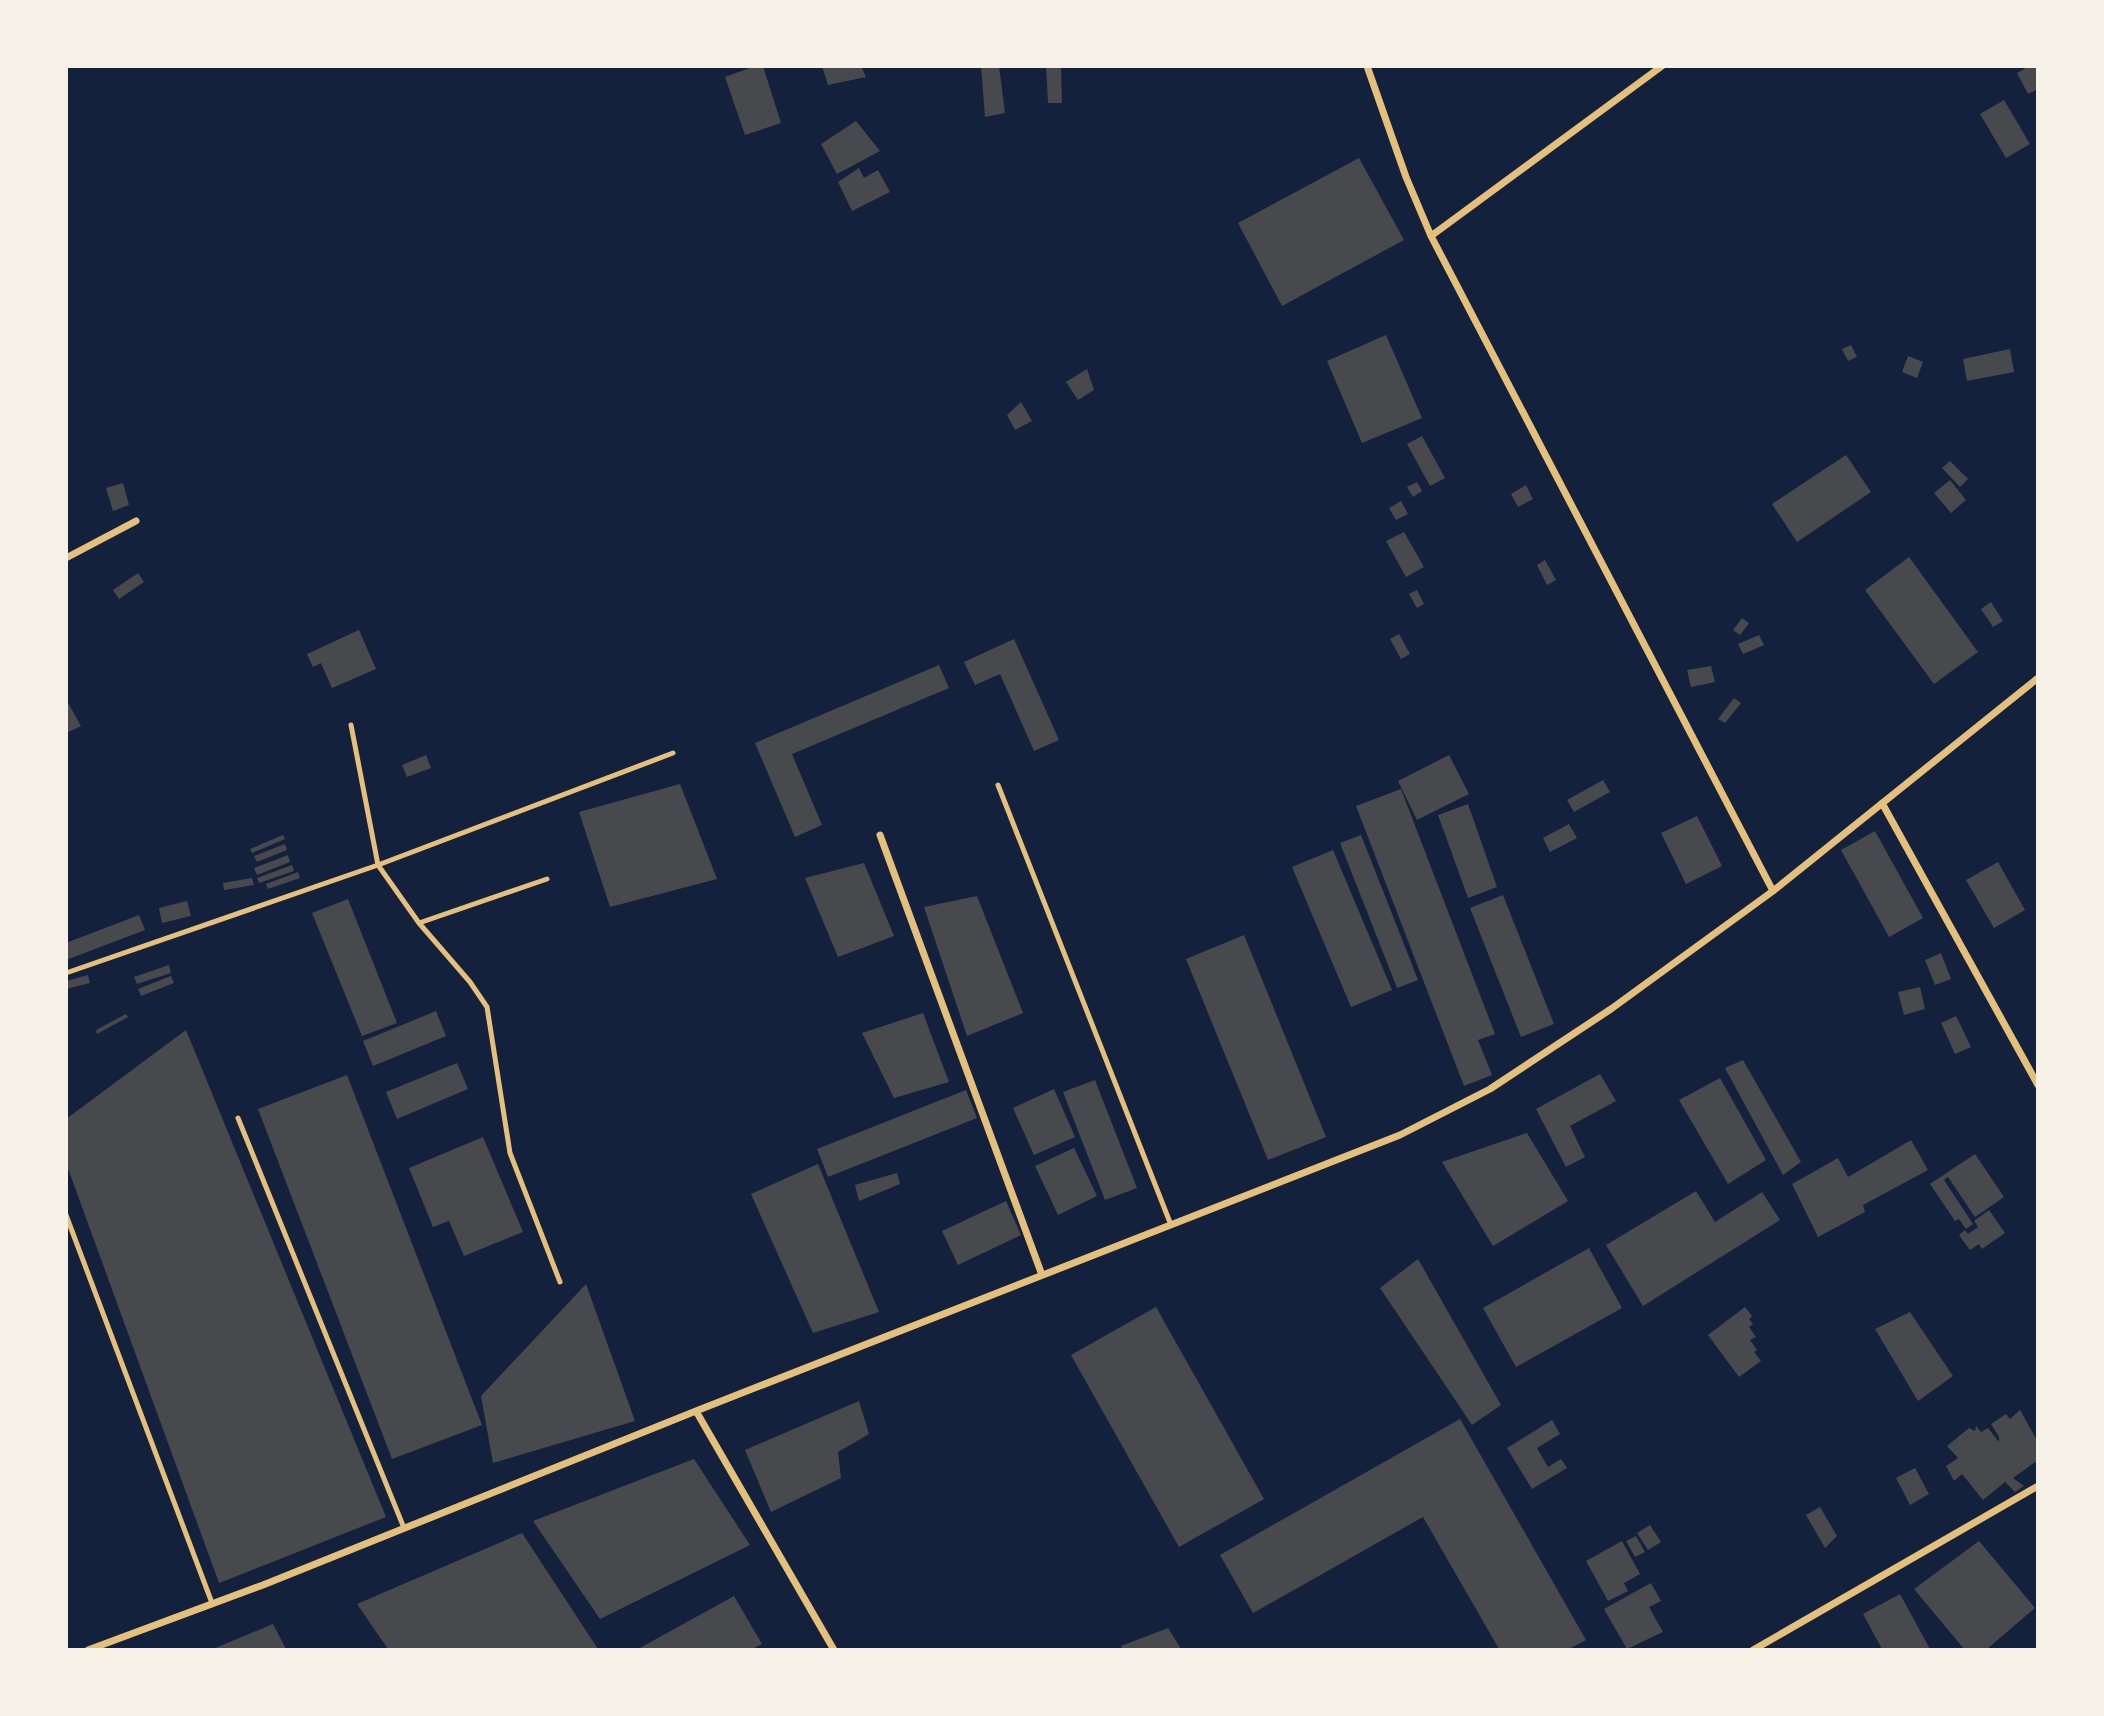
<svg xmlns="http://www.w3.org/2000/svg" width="2104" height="1716" font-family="'Public Sans',sans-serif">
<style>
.building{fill:#48494c}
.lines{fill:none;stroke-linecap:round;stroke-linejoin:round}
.service{stroke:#e5c07b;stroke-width:5}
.minor{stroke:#e5c07b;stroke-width:7}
</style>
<rect width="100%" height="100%" fill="#14213d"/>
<path class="building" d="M 755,66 L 763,66 L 781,123 L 745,135 L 725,77 Z
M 822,66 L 861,66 L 866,77 L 828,85 Z
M 981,66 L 999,66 L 1005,113 L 985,117 Z
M 1046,66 L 1061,66 L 1062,103 L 1048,103 Z
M 2029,66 L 2038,66 L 2038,89 L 2028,94 L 2017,73 Z
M 2004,100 L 2030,144 L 2006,158 L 1980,114 Z
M 856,121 L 880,151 L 837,174 L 821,144 Z
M 1359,158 L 1404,240 L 1282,306 L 1238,223 Z
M 859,168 L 864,178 L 878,170 L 890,192 L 852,211 L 838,182 Z
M 1386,335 L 1422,418 L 1362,443 L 1327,361 Z
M 1851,345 L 1857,357 L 1848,361 L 1842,349 Z
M 2010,349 L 2014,372 L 1967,381 L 1963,359 Z
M 1908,356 L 1923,362 L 1917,378 L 1902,372 Z
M 1087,369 L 1094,390 L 1078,400 L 1066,382 Z
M 1021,402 L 1032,421 L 1015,430 L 1007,415 Z
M 1422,436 L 1445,478 L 1430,486 L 1407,444 Z
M 1846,455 L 1871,492 L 1797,542 L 1772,504 Z
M 1950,461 L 1968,479 L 1960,487 L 1942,468 Z
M 1950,480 L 1966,500 L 1951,513 L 1934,493 Z
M 1417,482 L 1422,491 L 1413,497 L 1407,487 Z
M 123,483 L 129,505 L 113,511 L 106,488 Z
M 1526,485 L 1533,499 L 1518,507 L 1511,494 Z
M 1401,501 L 1408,514 L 1396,520 L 1389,508 Z
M 1404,532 L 1424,567 L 1406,577 L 1386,541 Z
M 1909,557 L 1978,652 L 1934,684 L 1865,590 Z
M 1545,560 L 1556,580 L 1547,585 L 1537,565 Z
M 138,573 L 144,582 L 119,599 L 113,590 Z
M 1417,590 L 1424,604 L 1417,608 L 1409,594 Z
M 1991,602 L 2003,621 L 1993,627 L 1981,609 Z
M 1742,618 L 1749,623 L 1740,635 L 1733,630 Z
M 359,630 L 376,669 L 332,688 L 321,663 L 313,667 L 307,654 Z
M 1399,634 L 1410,654 L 1401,659 L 1390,639 Z
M 1759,635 L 1764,645 L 1743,654 L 1738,644 Z
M 1014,639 L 1059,740 L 1034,751 L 1000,674 L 975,685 L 964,662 Z
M 939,665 L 949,688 L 792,754 L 822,825 L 795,837 L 755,743 Z
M 1711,666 L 1715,682 L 1691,687 L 1687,670 Z
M 1734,698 L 1741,703 L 1725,723 L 1718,719 Z
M 66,699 L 81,726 L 66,733 Z
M 426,755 L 431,768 L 407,777 L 402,765 Z
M 1449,755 L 1469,794 L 1417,820 L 1398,781 Z
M 1603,780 L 1610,792 L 1574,812 L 1567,800 Z
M 680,784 L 717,879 L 610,907 L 579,812 Z
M 1401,789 L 1495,1034 L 1478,1040 L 1492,1075 L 1464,1086 L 1356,806 Z
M 1468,804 L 1497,887 L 1468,898 L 1438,815 Z
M 1697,816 L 1722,866 L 1686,884 L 1661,833 Z
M 1569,824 L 1577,838 L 1550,852 L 1543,838 Z
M 1875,831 L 1923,918 L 1889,937 L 1841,850 Z
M 283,835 L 285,839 L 252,853 L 250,849 Z
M 1361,835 L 1418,980 L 1397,988 L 1340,843 Z
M 285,844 L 287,850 L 257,862 L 254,856 Z
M 1333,850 L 1392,990 L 1351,1007 L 1292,867 Z
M 288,855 L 290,862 L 257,875 L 254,868 Z
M 1998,862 L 2025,910 L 1994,928 L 1966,880 Z
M 864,863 L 894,936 L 838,957 L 805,878 Z
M 292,865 L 294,871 L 259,883 L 257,878 Z
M 298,872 L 300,878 L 268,889 L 266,884 Z
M 252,878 L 254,885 L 224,890 L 223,883 Z
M 1503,895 L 1554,1024 L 1521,1037 L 1470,908 Z
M 977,896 L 1023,1013 L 967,1036 L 924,907 Z
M 348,899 L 397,1023 L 362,1036 L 312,913 Z
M 187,901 L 191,916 L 162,923 L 159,908 Z
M 139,915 L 145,930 L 66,960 L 66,943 Z
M 1244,935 L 1326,1137 L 1268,1160 L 1186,959 Z
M 1941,953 L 1951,979 L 1935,985 L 1925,960 Z
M 169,965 L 171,973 L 137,984 L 134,977 Z
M 88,975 L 90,983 L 66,989 L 66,981 Z
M 171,976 L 174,983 L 141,996 L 138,989 Z
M 1920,987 L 1925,1009 L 1904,1015 L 1898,992 Z
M 436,1011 L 446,1036 L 373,1066 L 363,1041 Z
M 923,1013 L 949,1082 L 894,1098 L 862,1033 Z
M 126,1014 L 128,1017 L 97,1034 L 96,1030 Z
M 1956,1016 L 1971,1047 L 1955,1054 L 1941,1023 Z
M 186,1030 L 386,1517 L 219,1583 L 66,1163 L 66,1119 Z
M 1743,1060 L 1801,1162 L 1783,1175 L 1725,1068 Z
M 457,1063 L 468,1089 L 397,1119 L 386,1092 Z
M 1600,1074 L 1616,1101 L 1570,1126 L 1585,1157 L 1566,1167 L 1536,1109 Z
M 347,1075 L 482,1425 L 392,1459 L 258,1109 Z
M 1720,1078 L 1766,1160 L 1728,1184 L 1679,1100 Z
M 1095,1080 L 1137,1188 L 1105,1200 L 1063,1092 Z
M 1054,1089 L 1075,1137 L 1034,1155 L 1013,1108 Z
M 966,1090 L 977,1118 L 828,1177 L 817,1149 Z
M 1527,1133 L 1568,1201 L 1493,1246 L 1442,1162 Z
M 483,1137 L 523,1232 L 464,1256 L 449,1221 L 433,1227 L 409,1168 Z
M 1911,1140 L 1928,1170 L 1863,1205 L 1865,1212 L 1818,1237 L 1792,1184 L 1838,1158 L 1848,1177 Z
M 1074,1148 L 1097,1196 L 1058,1215 L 1035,1166 Z
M 1975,1154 L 2004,1197 L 1975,1217 L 1948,1177 L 1944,1180 L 1973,1224 L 1966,1229 L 1959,1219 L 1955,1221 L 1930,1184 Z
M 818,1164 L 879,1312 L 813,1333 L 751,1194 Z
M 897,1173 L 900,1184 L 859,1201 L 855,1185 Z
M 1696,1191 L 1715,1222 L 1762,1192 L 1780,1220 L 1643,1306 L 1606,1245 Z
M 1006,1201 L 1021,1235 L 958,1265 L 942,1231 Z
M 1989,1210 L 2005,1233 L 1982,1249 L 1979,1244 L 1970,1250 L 1959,1235 L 1965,1230 L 1968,1234 L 1978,1227 L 1974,1221 Z
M 1589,1248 L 1622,1308 L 1516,1367 L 1483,1308 Z
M 1418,1259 L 1501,1405 L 1472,1425 L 1380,1288 Z
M 586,1284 L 635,1421 L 493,1463 L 481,1396 Z
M 1156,1307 L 1264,1499 L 1179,1547 L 1071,1355 Z
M 1745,1307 L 1752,1316 L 1749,1319 L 1753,1324 L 1749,1327 L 1756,1337 L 1750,1340 L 1757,1350 L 1754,1352 L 1761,1361 L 1739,1377 L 1708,1335 Z
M 1910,1312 L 1953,1376 L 1918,1401 L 1875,1329 Z
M 859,1401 L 869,1434 L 838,1452 L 841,1478 L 771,1512 L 745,1450 Z
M 2020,1410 L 2038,1442 L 2038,1466 L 2035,1462 L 2013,1478 L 2024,1486 L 2015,1492 L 2005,1482 L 1983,1500 L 1962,1474 L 1954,1481 L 1946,1466 L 1958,1458 L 1947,1446 L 1969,1428 L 1975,1431 L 1976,1426 L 1981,1432 L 1988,1428 L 1999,1442 L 1999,1437 L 1991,1424 L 2006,1414 L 2010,1419 Z
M 1460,1419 L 1586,1640 L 1569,1649 L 1499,1649 L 1423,1517 L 1253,1613 L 1220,1555 Z
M 1552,1420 L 1560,1434 L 1537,1448 L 1548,1467 L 1561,1459 L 1567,1468 L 1532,1489 L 1507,1448 Z
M 694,1459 L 750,1545 L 600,1619 L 533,1521 Z
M 1915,1468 L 1929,1494 L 1910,1505 L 1896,1478 Z
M 1820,1507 L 1837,1536 L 1825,1548 L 1806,1515 Z
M 1650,1525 L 1661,1542 L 1648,1550 L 1637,1533 Z
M 522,1533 L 598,1649 L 388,1649 L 357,1604 Z
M 1636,1536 L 1645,1552 L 1635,1557 L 1626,1541 Z
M 1622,1541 L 1640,1574 L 1624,1583 L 1628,1591 L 1608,1601 L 1586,1561 Z
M 1979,1541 L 2035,1608 L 1987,1649 L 1964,1649 L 1914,1589 Z
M 1651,1583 L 1661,1601 L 1649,1607 L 1663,1632 L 1627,1649 L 1604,1609 Z
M 1900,1594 L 1930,1649 L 1882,1649 L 1863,1614 Z
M 734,1596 L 762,1644 L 752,1649 L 638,1649 Z
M 273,1624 L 286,1649 L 213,1649 Z
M 1168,1628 L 1181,1649 L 1123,1649 L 1121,1646 Z"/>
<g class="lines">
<path class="service" d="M 351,725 L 378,865 L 419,923 L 470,982 L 487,1007 L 510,1153 L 560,1282
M 998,785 L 1171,1225
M 419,923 L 547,879
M 66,973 L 378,865 L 673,753
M 238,1118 L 404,1528
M 66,1215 L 212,1603"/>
<path class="minor" d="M 1367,66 L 1406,177 L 1431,236
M 1662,66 L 1431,236 L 1773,891
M 66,558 L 136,521
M 1882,803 L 2038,1085
M 880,835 L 1042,1275
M 696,1411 L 834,1650
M 88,1650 L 263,1585 L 696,1411 L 1400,1135 L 1490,1089 L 1611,1009 L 1773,891 L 2038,678
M 1753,1650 L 2038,1486"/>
</g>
<rect width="2104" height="1716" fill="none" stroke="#f6f1e7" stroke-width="136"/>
</svg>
